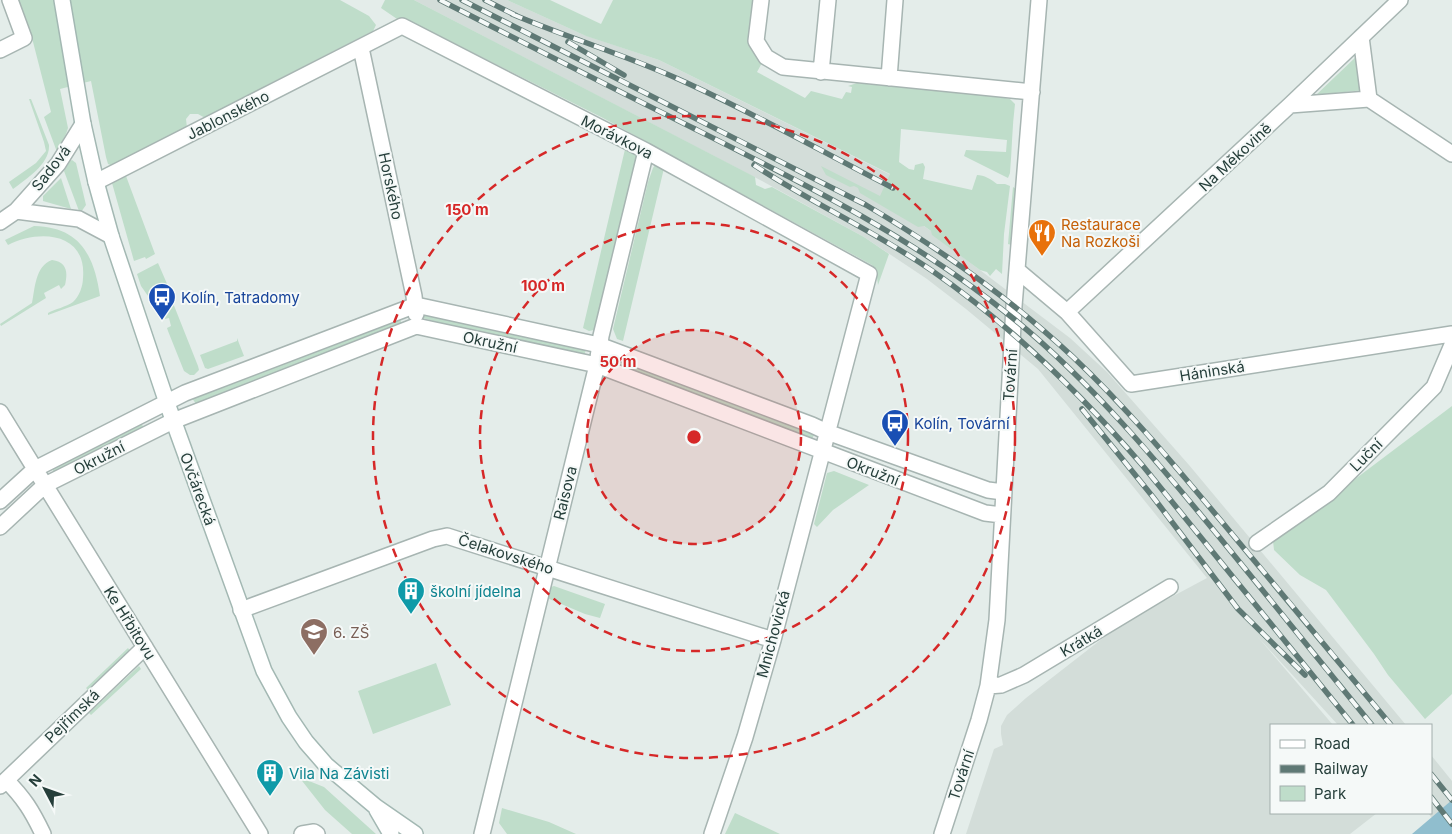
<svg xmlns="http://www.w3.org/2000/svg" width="1452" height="834" font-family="Inter,sans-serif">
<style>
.built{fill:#d3ddd9}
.green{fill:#bfddca}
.water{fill:#90bece}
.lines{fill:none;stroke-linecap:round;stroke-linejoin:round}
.minor-casing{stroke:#a7b5b2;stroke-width:18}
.secondary-casing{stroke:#a3b8b3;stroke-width:18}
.minor{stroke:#fff;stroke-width:15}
.secondary{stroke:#fff;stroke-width:15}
.rail-casing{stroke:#5f7975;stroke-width:5.5}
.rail{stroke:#f5f9f8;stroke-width:4;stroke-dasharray:11;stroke-linecap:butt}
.ring{fill:none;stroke:#d62828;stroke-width:2.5;stroke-dasharray:9 6}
.labels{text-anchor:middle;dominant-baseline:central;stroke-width:4;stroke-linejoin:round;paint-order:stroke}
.street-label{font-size:15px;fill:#253e3a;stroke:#f5f9f8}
.food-label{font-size:15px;fill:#c56008;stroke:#f5f9f8;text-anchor:start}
.transit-label{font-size:15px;fill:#164399;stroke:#f5f9f8;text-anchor:start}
.culture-label{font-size:15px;fill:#0d838f;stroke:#f5f9f8;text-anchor:start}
.education-label{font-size:15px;fill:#785e54;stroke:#f5f9f8;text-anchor:start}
.centre{fill:#d62828;stroke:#f5f9f8;stroke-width:2.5}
.ring-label{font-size:15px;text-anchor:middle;font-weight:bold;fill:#d62828;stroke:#f5f9f8;stroke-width:4;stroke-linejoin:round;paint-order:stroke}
</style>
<rect width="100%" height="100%" fill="#e4edea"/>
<path class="built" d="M 414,0 L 507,0 L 584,35 L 659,60 L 903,181 L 902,211 L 931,231 L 960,255 L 1070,338 L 1107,372 L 1189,465 L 1406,725 L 1338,725 L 1257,636 L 1333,725 L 1271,725 L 1271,813 L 1377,813 L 1350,834 L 966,834 L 994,749 L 1003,745 L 1001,734 L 1001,726 L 1007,715 L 1026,698 L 1121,624 L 1207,578 L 1038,369 L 966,309 L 927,279 L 864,237 L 762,181 Z
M 1431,755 L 1452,781 L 1452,834 L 1445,834 L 1428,813 L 1431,813 Z"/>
<path class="green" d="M 18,0 L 340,0 L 369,16 L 376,25 L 373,31 L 267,85 L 216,116 L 207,119 L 198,114 L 190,114 L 186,119 L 187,128 L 113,166 L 108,164 L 106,157 L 91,81 L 60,89 L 68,128 L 66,134 L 57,152 L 44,117 L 51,112 L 32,38 Z
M 385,0 L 414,0 L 755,177 L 756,185 L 765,189 L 772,187 L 864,237 L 889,254 L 878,285 L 876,270 L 872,265 L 603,118 L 410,21 L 400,21 L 381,8 Z
M 507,0 L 550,0 L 601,24 L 613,0 L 757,0 L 763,61 L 757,72 L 805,98 L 811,91 L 842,99 L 846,92 L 851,93 L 852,87 L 848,86 L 857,83 L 995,96 L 1010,99 L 1015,104 C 1012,127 1012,150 1010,173 L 1008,178 L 964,156 L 966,150 L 1006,152 L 1007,140 L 901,129 L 899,162 L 909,169 L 914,170 L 915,165 L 923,163 L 925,167 L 923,179 L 972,190 L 977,175 C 984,175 991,179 997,184 L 1005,184 L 1010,186 L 1004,234 L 1002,274 L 996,269 L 990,276 L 987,272 L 980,270 L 932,235 L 931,231 L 924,226 L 918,227 L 860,193 L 858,188 L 854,186 L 850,187 L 826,175 L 821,166 L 880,196 L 890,174 L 659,60 L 586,36 Z
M 1359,54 L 1364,90 L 1316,95 Z
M 29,99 L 31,99 L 49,145 C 50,164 26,179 13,189 L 9,182 L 36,163 L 46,151 L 44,142 Z
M 626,145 L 637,151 L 637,155 L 597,325 L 594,330 L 589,331 L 583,328 Z
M 72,160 L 76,163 L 86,205 L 81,212 L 79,211 L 64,171 L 70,161 Z
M 657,162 L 665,164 L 623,341 L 617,339 L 613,329 L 648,182 L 653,168 Z
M 124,174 L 126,176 L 155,254 L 146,259 L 145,257 L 134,261 L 112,183 L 115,179 Z
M 61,178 L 71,209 L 43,201 L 43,196 Z
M 1013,187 L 1016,189 L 1011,245 L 1008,244 Z
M 34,226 C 80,227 94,255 100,296 L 48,315 L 48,313 C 55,309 66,307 73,302 C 79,297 83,286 83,278 C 87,232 39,229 8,245 L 5,240 Z
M 52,260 C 67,262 68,272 65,285 L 61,289 L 59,285 L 44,293 L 46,298 L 1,326 L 0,324 L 32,303 C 35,289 35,266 52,260 Z
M 158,263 L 168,286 L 166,289 L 148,296 L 141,286 L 137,274 Z
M 171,298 L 198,366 L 199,370 L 194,375 L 190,375 L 184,371 L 168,331 L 167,328 L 171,326 L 169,318 L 165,319 L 162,314 L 164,311 L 161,304 L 158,304 Z
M 424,312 L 586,350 L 584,355 L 460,329 L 423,318 Z
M 398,315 L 402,324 L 196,404 L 192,398 Z
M 237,338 L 244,356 L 208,369 L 205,368 L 200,355 L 237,341 Z
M 619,358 L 815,433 L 812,439 L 619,367 L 617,364 Z
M 1452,406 L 1452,694 L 1425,719 L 1388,675 L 1374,654 L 1326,590 L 1300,575 L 1274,550 L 1273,541 Z
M 139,420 L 144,428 L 56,475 L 52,469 Z
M 834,471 L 869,485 L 833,510 L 817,527 L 814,524 L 827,473 Z
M 554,586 L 605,604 L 600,618 L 585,614 L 547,598 L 551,587 Z
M 128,648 L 130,651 L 88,690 L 86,688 Z
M 436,663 L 451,705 L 373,734 L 358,691 Z
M 139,666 L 141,669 L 91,715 L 89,713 Z
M 299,777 L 324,787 L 376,834 L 352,834 L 325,810 Z
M 502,808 L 549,822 L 576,834 L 507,834 L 499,823 Z
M 735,813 L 780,834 L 725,834 Z"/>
<path class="water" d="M 1452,800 L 1452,834 L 1412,834 Z"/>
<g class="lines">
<defs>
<path id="minor" d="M 761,0 L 756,41 L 766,57 L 783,67 L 1032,92
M 1361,37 L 1369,99
M 361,48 L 414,296 L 416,314
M 0,50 L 24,38 L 10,0
M 821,72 L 828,0
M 889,78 L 895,0
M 1290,105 L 1369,99 L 1452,154
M 96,182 L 402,26 L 646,151 L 869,274 L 773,640 L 745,737 L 712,834
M 16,211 L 79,219 L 111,236
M 0,222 L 16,211 L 58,164 L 83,124
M 1017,270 L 1067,312 L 1131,384 L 1452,334
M 1067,312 L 1290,105 L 1400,0
M 0,412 L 260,834
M 0,501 L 35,469 L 185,393 L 416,305 L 599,345 L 812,425 L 827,432 L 988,490 L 1003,492
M 0,527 L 45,485 L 173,421 L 416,326 L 597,365 L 985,513 L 1002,515
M 1257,543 L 1329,493 L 1434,387 L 1452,345
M 241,610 L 433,539 L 447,536 L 773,640
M 988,686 L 1001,685 L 1024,675 L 1170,587
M 6,780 C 24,798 32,811 43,834
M 0,786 L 145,647
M 302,834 L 314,832 L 317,834
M 482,834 L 597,365 L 601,336 L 646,151
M 942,834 L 979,720 L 988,686 L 997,620 L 1014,306 L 1039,0"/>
<path id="secondary" d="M 62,0 L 83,124 L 96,182 L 111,236 L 167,403 L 264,671 L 289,717 L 306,742 L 326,765 L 376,807 L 415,834
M 377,810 L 391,834"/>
</defs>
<use href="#minor" class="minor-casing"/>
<use href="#secondary" class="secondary-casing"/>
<use href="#minor" class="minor"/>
<use href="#secondary" class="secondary"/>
<defs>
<path id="rail" d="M 440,0 C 524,43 608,86 693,128 C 805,184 916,239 1014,319 C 1092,383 1156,460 1220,538 C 1271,600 1321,663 1372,725
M 462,0 L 866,205 C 940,249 1010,298 1073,357 C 1125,406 1171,461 1217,516 C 1275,585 1333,655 1391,725
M 485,0 L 517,16
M 512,14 C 566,37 622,54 676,78 C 750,111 821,151 893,188
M 568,42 L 624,75
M 754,165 C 812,203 874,231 931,270 C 1008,323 1082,395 1143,466 L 1353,725
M 1082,409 L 1153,497 L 1238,609 L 1305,675
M 1431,774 L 1452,800
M 1431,797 L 1452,824"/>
</defs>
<use href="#rail" class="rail-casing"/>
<use href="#rail" class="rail"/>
</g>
<circle cx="694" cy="437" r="107" fill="#d62828" fill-opacity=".12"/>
<g class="ring">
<circle cx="694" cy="437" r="107"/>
<circle cx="694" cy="437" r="214"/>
<circle cx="694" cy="437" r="321"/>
</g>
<defs>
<symbol id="restaurant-pin" viewBox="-11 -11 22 30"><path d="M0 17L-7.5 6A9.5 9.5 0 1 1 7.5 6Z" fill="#e8710a" stroke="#f5f9f8"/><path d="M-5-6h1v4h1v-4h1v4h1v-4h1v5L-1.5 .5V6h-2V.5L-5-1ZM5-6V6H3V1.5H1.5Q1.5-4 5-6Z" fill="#fff"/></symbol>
<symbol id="bus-pin" viewBox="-11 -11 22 30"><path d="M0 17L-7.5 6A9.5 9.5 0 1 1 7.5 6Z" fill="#1a4fb4" stroke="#f5f9f8"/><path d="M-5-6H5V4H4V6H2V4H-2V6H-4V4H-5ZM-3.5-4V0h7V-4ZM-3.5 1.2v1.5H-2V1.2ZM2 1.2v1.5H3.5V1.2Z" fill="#fff"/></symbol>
<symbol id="building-pin" viewBox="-11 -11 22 30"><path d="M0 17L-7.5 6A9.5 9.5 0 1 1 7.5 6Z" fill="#0f9aa8" stroke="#f5f9f8"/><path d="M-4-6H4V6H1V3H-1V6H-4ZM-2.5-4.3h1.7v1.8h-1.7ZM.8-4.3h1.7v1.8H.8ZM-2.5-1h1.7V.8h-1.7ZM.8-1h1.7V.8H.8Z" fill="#fff"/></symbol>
<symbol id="school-pin" viewBox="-11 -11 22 30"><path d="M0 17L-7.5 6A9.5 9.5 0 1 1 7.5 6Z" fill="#8d6e63" stroke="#f5f9f8"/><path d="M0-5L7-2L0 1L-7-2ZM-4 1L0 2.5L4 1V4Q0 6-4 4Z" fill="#fff"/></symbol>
</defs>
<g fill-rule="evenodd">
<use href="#restaurant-pin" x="1026" y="217" width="32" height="43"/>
<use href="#bus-pin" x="146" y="281" width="32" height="43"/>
<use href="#bus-pin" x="879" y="407" width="32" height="43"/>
<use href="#building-pin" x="395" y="575" width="32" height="43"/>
<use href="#school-pin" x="298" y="616" width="32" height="43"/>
<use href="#building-pin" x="254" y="757" width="32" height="43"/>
</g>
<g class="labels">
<g class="street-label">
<text transform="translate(228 115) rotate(-27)">Jablonského</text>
<text transform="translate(617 137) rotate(27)">Morávkova</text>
<text transform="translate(1235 157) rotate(-43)">Na Měkovině</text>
<text transform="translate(51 168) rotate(-52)">Sadová</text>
<text transform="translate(391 186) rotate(78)">Horského</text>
<text transform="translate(490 342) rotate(12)">Okružní</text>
<text transform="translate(1212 371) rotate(-9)">Háninská</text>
<text transform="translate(1010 375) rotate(-86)">Tovární</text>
<text transform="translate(1366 455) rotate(-45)">Luční</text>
<text transform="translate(99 458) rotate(-27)">Okružní</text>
<text transform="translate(873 471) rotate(21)">Okružní</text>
<text transform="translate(198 489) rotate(70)">Ovčárecká</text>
<text transform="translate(565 493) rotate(-76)">Raisova</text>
<text transform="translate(506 554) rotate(18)">Čelakovského</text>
<text transform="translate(130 623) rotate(58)">Ke Hřbitovu</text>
<text transform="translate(773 634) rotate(-75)">Mnichovická</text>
<text transform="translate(1081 641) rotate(-31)">Krátká</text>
<text transform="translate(72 716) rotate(-44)">Pejřimská</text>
<text transform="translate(961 775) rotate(-72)">Tovární</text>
</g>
<g class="food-label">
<text x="1061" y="224">Restaurace<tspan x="1061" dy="17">Na Rozkoši</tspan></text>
</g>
<g class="transit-label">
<text x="181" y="297">Kolín, Tatradomy</text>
<text x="914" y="423">Kolín, Tovární</text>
</g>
<g class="culture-label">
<text x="430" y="591">školní jídelna</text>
<text x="289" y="773">Vila Na Závisti</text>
</g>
<g class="education-label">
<text x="333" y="632">6. ZŠ</text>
</g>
</g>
<circle cx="694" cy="437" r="8" class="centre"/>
<g class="ring-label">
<text x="467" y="215">150 m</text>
<text x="543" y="291">100 m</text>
<text x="618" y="367">50 m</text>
</g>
<rect x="1270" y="724" width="162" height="90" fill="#f5f9f8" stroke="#a2aeac"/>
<rect x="1280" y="740" width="25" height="8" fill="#ffffff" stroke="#a2aeac"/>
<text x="1314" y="749" font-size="15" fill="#253e3a">Road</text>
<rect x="1280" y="765" width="25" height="8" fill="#5f7975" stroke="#a2aeac"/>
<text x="1314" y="774" font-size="15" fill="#253e3a">Railway</text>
<rect x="1280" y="786" width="25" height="15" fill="#bfddca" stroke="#a2aeac"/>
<text x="1314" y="799" font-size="15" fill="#253e3a">Park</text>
<g transform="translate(45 789) rotate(311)" stroke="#f5f9f8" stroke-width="4" paint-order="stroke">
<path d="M0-4L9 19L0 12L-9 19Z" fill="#253e3a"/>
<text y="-8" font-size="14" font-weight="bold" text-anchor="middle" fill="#253e3a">N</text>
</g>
</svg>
